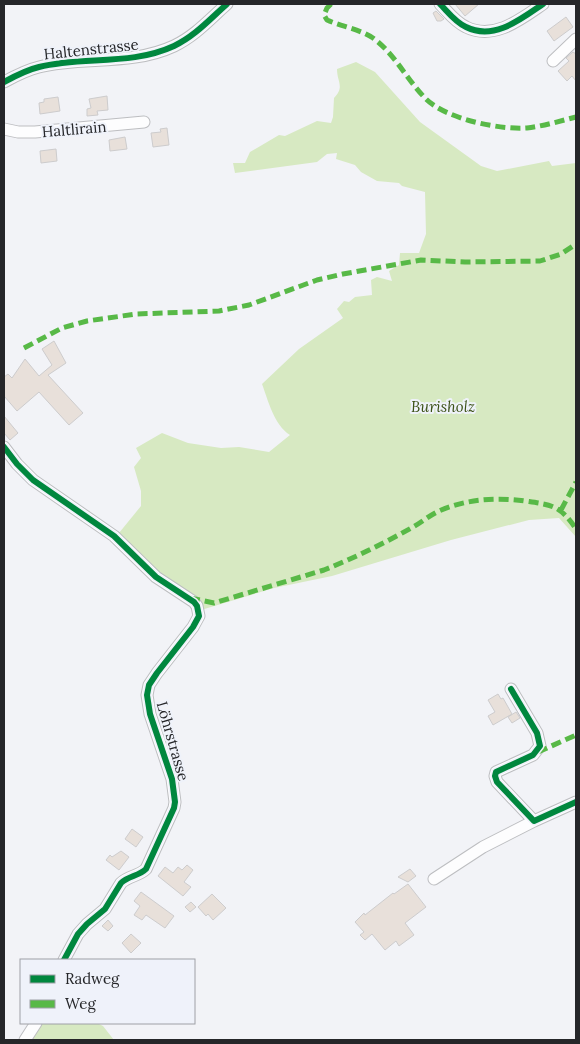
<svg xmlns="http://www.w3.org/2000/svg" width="580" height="1044" font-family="Lora,serif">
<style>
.green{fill:#d7e9c2}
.building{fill:#e8e0da;stroke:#cdcccd}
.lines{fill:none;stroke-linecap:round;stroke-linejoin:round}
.minor-casing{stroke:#bdbec1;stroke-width:13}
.minor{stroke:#fdfdfe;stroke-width:11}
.quiet{stroke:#58b947;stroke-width:5;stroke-dasharray:10 5;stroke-linecap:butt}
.cycleway-casing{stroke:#eff2fa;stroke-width:9}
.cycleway{stroke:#00873e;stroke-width:6}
.labels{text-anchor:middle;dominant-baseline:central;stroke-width:4;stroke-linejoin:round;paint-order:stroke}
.street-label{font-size:15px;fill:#252629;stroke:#eff2fa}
.park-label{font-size:15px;font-style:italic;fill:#3b5116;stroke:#eff2fa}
</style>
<rect width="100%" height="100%" fill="#f2f3f7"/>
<path class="green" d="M 356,62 L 375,72 L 420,122 L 481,166 L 497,171 L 549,161 L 552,166 L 576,163 L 576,537 L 559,518 L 529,520 L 451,540 L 332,576 L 274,588 L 201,610 L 174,590 L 119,533 L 141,506 L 141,491 L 134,467 L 141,458 L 136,448 L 162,433 L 188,443 L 221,448 L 239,447 L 269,452 L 290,435 C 274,425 268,400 262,384 L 299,349 L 343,318 L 337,309 L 344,301 L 349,302 L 355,297 L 372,295 L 371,280 L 377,277 L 392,281 L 389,271 L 399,265 L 400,253 L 419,253 L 426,234 L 425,192 L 402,186 L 399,183 L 377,181 L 361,172 L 355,165 L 336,159 L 337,153 L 327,154 L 317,162 L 235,173 L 233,163 L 245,163 L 250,152 L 279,135 L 285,136 L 317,121 L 331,123 L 333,117 L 334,98 C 345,87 337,82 337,69 Z
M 40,1023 L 97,1023 L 103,1026 L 114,1040 L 27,1040 Z"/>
<path class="building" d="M 455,4 L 479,4 L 465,16 Z
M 436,11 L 444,19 L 441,21 L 437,21 L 433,13 Z
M 566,17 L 573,27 L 554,41 L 547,31 Z
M 573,52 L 576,54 L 576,81 L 572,76 L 567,81 L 558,71 L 569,61 L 566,58 Z
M 107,96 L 108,110 L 97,111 L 98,115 L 87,116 L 87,109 L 91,108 L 89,99 Z
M 58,97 L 60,111 L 40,114 L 39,103 L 44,102 L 44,99 Z
M 167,128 L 169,145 L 153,147 L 151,133 L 161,132 L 160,129 Z
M 125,137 L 127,149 L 110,151 L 109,140 Z
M 56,149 L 57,161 L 41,163 L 40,151 Z
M 54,341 L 66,363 L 48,375 L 83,413 L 69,425 L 39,392 L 17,411 L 4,396 L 4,377 L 8,374 L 12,378 L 25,359 L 39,376 L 52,365 L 42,349 Z
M 4,416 L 18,433 L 10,440 L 4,433 Z
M 498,694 L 501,699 L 503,698 L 512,714 L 493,725 L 488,716 L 495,712 L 488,700 Z
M 516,712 L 520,718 L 512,723 L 508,717 Z
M 132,829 L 143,837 L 136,847 L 125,839 Z
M 121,851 L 129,857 L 119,870 L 106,860 L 110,855 L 112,857 Z
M 187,865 L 193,870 L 184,882 L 191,887 L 183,896 L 158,876 L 165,867 L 173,873 L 178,867 L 182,870 Z
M 410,869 L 416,876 L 408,882 L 398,877 Z
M 408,884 L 426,907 L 405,923 L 414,935 L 399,946 L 396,941 L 385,950 L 372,934 L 365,940 L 360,935 L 364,932 L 355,922 L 364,913 L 365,915 L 393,893 L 394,894 Z
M 141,892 L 174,916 L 165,928 L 146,915 L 142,920 L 134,915 L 140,906 L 134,901 Z
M 212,894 L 226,908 L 213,920 L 208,914 L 206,916 L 198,907 Z
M 191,902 L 196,907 L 190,912 L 185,907 Z
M 108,920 L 113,926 L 108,931 L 102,926 Z
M 131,934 L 141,943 L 131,953 L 122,943 Z"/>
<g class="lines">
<defs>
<path id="minor" d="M 440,4 C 448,12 455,22 466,27 C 494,41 521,19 543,4
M 553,61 L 576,39
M 4,82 C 15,76 26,70 39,67 C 83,56 131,66 174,46 C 195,36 210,19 227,4
M 4,129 L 18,132 L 35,132 L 144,122
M 4,447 L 17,464 L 33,480 L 114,536 L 156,577 L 194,602 L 197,606 L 199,616 L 193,627 L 157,673 L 149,685 L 147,695 L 150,714 L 172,779 L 175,802 L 174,808 L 146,869 C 139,876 128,876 121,883 L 105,909 L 87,924 L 78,934 L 64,960
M 511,689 L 537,733 L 540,746 L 533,755 L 496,772 L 495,776 L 497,782 L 534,821 L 576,802
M 434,879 L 483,847 L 534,821
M 25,1040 L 36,1023"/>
</defs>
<use href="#minor" class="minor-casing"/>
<use href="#minor" class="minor"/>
<path class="quiet" d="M 331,4 L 327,8 L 324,15 L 327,20 C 343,27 359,29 373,38 C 395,54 407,80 426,99 C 446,119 500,130 527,128 C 544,126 560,121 576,117
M 24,348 L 62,328 L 87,321 L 136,314 L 219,311 L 249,305 L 317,280 L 343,274 L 421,260 L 465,262 L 540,261 L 561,254 L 576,244
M 561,510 L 576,482
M 190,598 L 214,603 L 324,570 C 354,558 385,543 413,527 C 422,522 430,515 439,511 C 466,499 497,497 525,501 C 552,505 560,505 576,529
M 538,752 L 576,735"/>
<defs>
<path id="cycleway" d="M 440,4 C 448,12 455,22 466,27 C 494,41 521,19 543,4
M 4,82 C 15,76 26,70 39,67 C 83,56 131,66 174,46 C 195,36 210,19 227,4
M 4,447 L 17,464 L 33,480 L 114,536 L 156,577 L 194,602 L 197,606 L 199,616 L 193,627 L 157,673 L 149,685 L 147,695 L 150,714 L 172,779 L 175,802 L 174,808 L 146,869 C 139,876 128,876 121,883 L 105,909 L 87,924 L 78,934 L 64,960
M 511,689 L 537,733 L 540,746 L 533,755 L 496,772 L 495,776 L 497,782 L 534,821 L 576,802"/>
</defs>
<use href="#cycleway" class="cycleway-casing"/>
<use href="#cycleway" class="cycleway"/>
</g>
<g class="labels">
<g class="street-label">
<text transform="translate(91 49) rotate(-6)">Haltenstrasse</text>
<text transform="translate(74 129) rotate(-5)">Haltlirain</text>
<text transform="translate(173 741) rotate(74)">Löhrstrasse</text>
</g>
<g class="park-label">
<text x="443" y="406">Burisholz</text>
</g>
</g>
<rect width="580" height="1044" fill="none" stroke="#252629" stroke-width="10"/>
<rect x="20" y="959" width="175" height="65" fill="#eff2fa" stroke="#9ea0a6"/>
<rect x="30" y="975" width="25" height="8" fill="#00873e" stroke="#9ea0a6"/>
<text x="65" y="984" font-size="15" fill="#252629">Radweg</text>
<rect x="30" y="1000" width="25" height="8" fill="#58b947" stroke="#9ea0a6"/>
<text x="65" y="1009" font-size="15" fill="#252629">Weg</text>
</svg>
